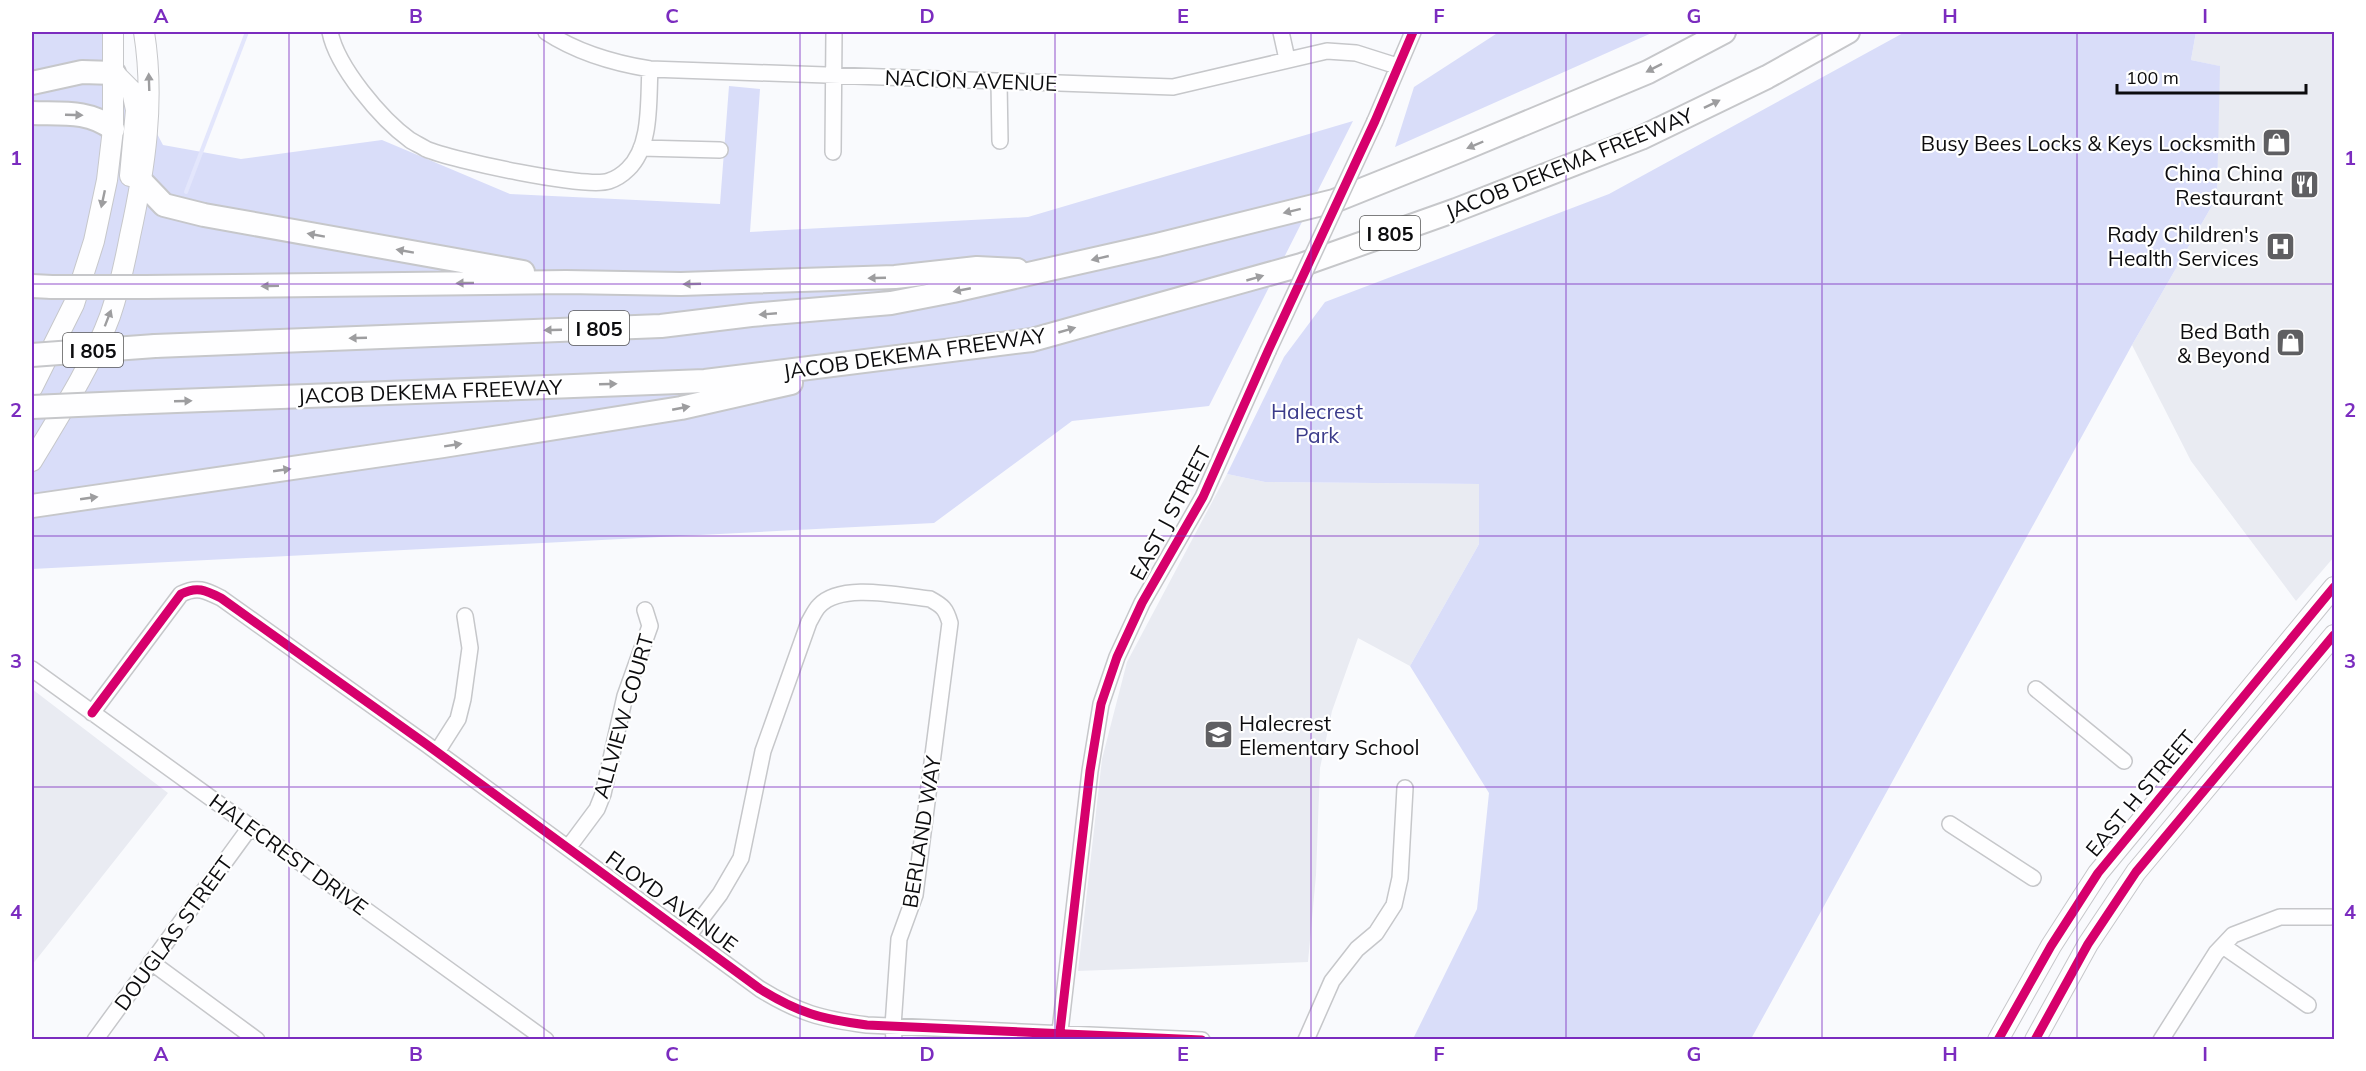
<svg xmlns="http://www.w3.org/2000/svg" width="2366" height="1071" font-family="Mulish,sans-serif">
<style>
.built{fill:#e9ebf2}
.green{fill:#d9ddf9}
.lines{fill:none;stroke-linecap:round;stroke-linejoin:round}
.stream{stroke:#e3e6fc;stroke-width:4}
.minor-casing{stroke:#c6c7ca;stroke-width:18}
.major-casing{stroke:#c6c7ca;stroke-width:22}
.highway-casing{stroke:#c6c7ca;stroke-width:26}
.minor{stroke:#fefeff;stroke-width:15}
.major{stroke:#fefeff;stroke-width:20}
.highway{stroke:#fefeff;stroke-width:22}
.minor-bridge-casing{stroke:#c6c7ca;stroke-width:18;stroke-linecap:butt}
.highway-bridge-casing{stroke:#c6c7ca;stroke-width:26;stroke-linecap:butt}
.minor-bridge{stroke:#fefeff;stroke-width:15}
.highway-bridge{stroke:#fefeff;stroke-width:22}
.cycleway-casing{stroke:#fff;stroke-width:13}
.cycleway{stroke:#d6006c;stroke-width:9}
.oneway{fill:#9d9d9f}
.grid{fill:none;stroke:#7b2cbf;stroke-width:1.5;stroke-opacity:0.55}
.labels{text-anchor:middle;dominant-baseline:central;stroke-width:4.5;stroke-linejoin:round;paint-order:stroke}
.shield{fill:#fff;stroke:#555556;stroke-width:1.5}
.shield-label{font-size:20px;font-weight:bold;fill:#0c0c0e}
.street-label{font-size:21px;fill:#0c0c0e;stroke:#fff}
.poi-label{font-size:21px;fill:#0c0c0e;stroke:#fff;text-anchor:end}
.park-label{font-size:21px;fill:#3b3b8a;stroke:#fff}
.neatline{fill:none;stroke:#7b2cbf;stroke-width:2}
.grid-label{font-size:20px;text-anchor:middle;font-weight:bold;fill:#7b2cbf}
</style>
<rect width="100%" height="100%" fill="#f9fafd"/>
<path class="built" d="M 2196,32 L 2334,32 L 2334,557 L 2296,601 L 2191,461 L 2132,345 L 2217,197 L 2219,66 L 2191,60 Z
M 1227,474 L 1265,482 L 1479,484 L 1479,544 L 1410,666 L 1358,638 L 1332,711 L 1320,768 L 1316,875 L 1308,962 L 1078,971 L 1102,759 L 1127,662 Z
M 32,689 L 168,793 L 32,965 Z"/>
<path class="green" d="M 32,32 L 103,32 L 163,145 L 241,159 L 382,140 L 510,194 L 720,204 L 729,86 L 760,89 L 750,232 L 1028,217 L 1353,121 L 1209,406 L 1072,421 L 934,523 L 32,569 Z
M 1499,32 L 1654,32 L 1395,147 L 1414,87 Z
M 1905,32 L 2196,32 L 2191,60 L 2220,66 L 2217,197 L 2132,345 L 1751,1039 L 1413,1039 L 1477,909 L 1489,793 L 1410,666 L 1479,544 L 1479,484 L 1265,482 L 1227,474 L 1284,357 L 1325,302 L 1609,194 Z"/>
<g class="lines">
<path class="stream" d="M 186,192 L 247,32"/>
<defs>
<path id="minor" d="M 330,32 C 337,67 381,119 410,140 C 415,143 421,146 426,149 C 451,160 586,189 609,181 C 615,179 623,174 628,169 C 652,146 648,101 650,69
M 546,32 C 578,53 613,63 650,69 L 1173,87 L 1327,51 L 1356,53 L 1397,66
M 1281,32 L 1287,59
M 999,82 L 1000,141
M 1375,121 L 1413,32
M 641,148 L 720,150
M 833,152 L 834,32
M 32,669 L 546,1040
M 2036,689 L 2124,761
M 92,713 L 181,594 C 197,586 205,590 221,598 L 426,744 L 760,989 C 799,1013 821,1019 867,1025 L 1202,1040
M 437,752 L 458,719 L 463,699 L 470,648 L 465,616
M 1950,824 L 2033,878
M 568,848 L 597,809 L 603,794 L 625,696 L 650,626 L 645,610
M 689,935 L 720,894 L 741,858 L 763,751 L 809,622 C 812,617 815,610 819,606 C 841,582 900,596 930,599 C 943,606 946,609 950,623 L 915,895 L 899,939 L 893,1026 L 894,1040
M 2223,946 L 2308,1005
M 151,962 L 257,1040
M 95,1040 L 251,826
M 1059,1040 L 1090,771 L 1101,704 L 1117,657 L 1142,603 L 1203,497 L 1268,351
M 1306,1040 L 1332,981 L 1357,949 L 1376,933 L 1394,905 L 1400,878 L 1405,788
M 2161,1040 L 2216,953 L 2233,935 L 2280,917 L 2331,917"/>
<path id="major" d="M 114,73 L 132,91 L 136,110 L 130,176
M 32,388 L 74,304 L 94,241 L 107,180 L 113,129 L 113,32
M 32,461 C 59,416 92,365 110,316 C 119,290 125,262 130,236 C 145,168 155,101 144,32
M 1998,1040 L 2051,946 L 2098,873 L 2334,587
M 2035,1040 L 2088,944 L 2136,872 L 2334,635"/>
<path id="highway" d="M 32,83 L 82,72 L 114,73
M 32,113 C 61,114 89,110 113,129
M 142,182 L 164,205 L 204,215 L 523,272
M 32,286 L 52,287
M 146,287 L 566,282 L 681,284 L 895,277 L 977,268 L 1017,270
M 155,346 L 661,326 L 751,315 L 891,303 L 953,291 L 1157,245 L 1334,201 L 1461,150 L 1648,72 L 1724,32
M 124,403 L 705,381 L 1032,340 L 1301,265 L 1456,210 L 1641,138 L 1767,77 L 1848,32
M 32,506 L 443,446 L 681,408 L 791,383"/>
</defs>
<use href="#minor" class="minor-casing"/>
<use href="#major" class="major-casing"/>
<use href="#highway" class="highway-casing"/>
<use href="#minor" class="minor"/>
<use href="#major" class="major"/>
<use href="#highway" class="highway"/>
<defs>
<path id="minor-bridge" d="M 1268,351 L 1375,121"/>
<path id="highway-bridge" d="M 52,287 L 146,287
M 32,355 L 155,346
M 32,407 L 124,403"/>
</defs>
<use href="#minor-bridge" class="minor-bridge-casing"/>
<use href="#highway-bridge" class="highway-bridge-casing"/>
<use href="#minor-bridge" class="minor-bridge"/>
<use href="#highway-bridge" class="highway-bridge"/>
<defs>
<path id="cycleway" d="M 92,713 L 181,594 C 197,586 205,590 221,598 L 426,744 L 760,989 C 799,1013 821,1019 867,1025 L 1202,1040
M 1059,1040 L 1090,771 L 1101,704 L 1117,657 L 1142,603 L 1203,497 L 1268,351 L 1375,121 L 1413,32
M 1998,1040 L 2051,946 L 2098,873 L 2334,587
M 2035,1040 L 2088,944 L 2136,872 L 2334,635"/>
</defs>
<use href="#cycleway" class="cycleway-casing"/>
<use href="#cycleway" class="cycleway"/>
</g>
<defs><path id="oneway-solid" d="M-6-.8H1V-3.2L6.5 0L1 3.2V.8H-6Z" transform="scale(1.5)"/></defs>
<g class="oneway">
<use href="#oneway-solid" transform="translate(1654 68) rotate(153)"/>
<use href="#oneway-solid" transform="translate(149 82) rotate(-92)"/>
<use href="#oneway-solid" transform="translate(1712 104) rotate(-26)"/>
<use href="#oneway-solid" transform="translate(74 115) rotate(2)"/>
<use href="#oneway-solid" transform="translate(1475 145) rotate(157)"/>
<use href="#oneway-solid" transform="translate(103 199) rotate(102)"/>
<use href="#oneway-solid" transform="translate(1292 211) rotate(166)"/>
<use href="#oneway-solid" transform="translate(316 235) rotate(-170)"/>
<use href="#oneway-solid" transform="translate(405 251) rotate(-170)"/>
<use href="#oneway-solid" transform="translate(1100 258) rotate(167)"/>
<use href="#oneway-solid" transform="translate(877 278) rotate(178)"/>
<use href="#oneway-solid" transform="translate(1255 278) rotate(-16)"/>
<use href="#oneway-solid" transform="translate(465 283) rotate(179)"/>
<use href="#oneway-solid" transform="translate(692 284) rotate(178)"/>
<use href="#oneway-solid" transform="translate(270 286) rotate(179)"/>
<use href="#oneway-solid" transform="translate(962 290) rotate(169)"/>
<use href="#oneway-solid" transform="translate(768 314) rotate(175)"/>
<use href="#oneway-solid" transform="translate(108 318) rotate(-69)"/>
<use href="#oneway-solid" transform="translate(553 330) rotate(178)"/>
<use href="#oneway-solid" transform="translate(1067 330) rotate(-16)"/>
<use href="#oneway-solid" transform="translate(358 338) rotate(178)"/>
<use href="#oneway-solid" transform="translate(608 384) rotate(-2)"/>
<use href="#oneway-solid" transform="translate(183 401) rotate(-2)"/>
<use href="#oneway-solid" transform="translate(681 408) rotate(-11)"/>
<use href="#oneway-solid" transform="translate(453 445) rotate(-9)"/>
<use href="#oneway-solid" transform="translate(282 470) rotate(-8)"/>
<use href="#oneway-solid" transform="translate(89 498) rotate(-8)"/>
</g>
<path class="grid" d="M 289,32 L 289,1040M 544,32 L 544,1040M 800,32 L 800,1040M 1055,32 L 1055,1040M 1311,32 L 1311,1040M 1566,32 L 1566,1040M 1822,32 L 1822,1040M 2077,32 L 2077,1040M 32,284 L 2334,284M 32,536 L 2334,536M 32,787 L 2334,787"/>
<defs>
<symbol id="shop-square" viewBox="-11 -11 22 22"><rect x="-9" y="-9" width="18" height="18" rx="4" fill="#5f5f62" stroke="#fff"/><path d="M-5-2.5h2.3a2.7 3.5 0 0 1 5.4 0H5L5.5 6h-11ZM-1.5-2.5h3a1.5 2.3 0 0 0-3 0Z" fill="#fff"/></symbol>
<symbol id="restaurant-square" viewBox="-11 -11 22 22"><rect x="-9" y="-9" width="18" height="18" rx="4" fill="#5f5f62" stroke="#fff"/><path d="M-5-6h1v4h1v-4h1v4h1v-4h1v5L-1.5 .5V6h-2V.5L-5-1ZM5-6V6H3V1.5H1.5Q1.5-4 5-6Z" fill="#fff"/></symbol>
<symbol id="hospital-square" viewBox="-11 -11 22 22"><rect x="-9" y="-9" width="18" height="18" rx="4" fill="#5f5f62" stroke="#fff"/><path d="M-5-5h3v3.5h4V-5h3V5h-3V1.5h-4V5h-3Z" fill="#fff"/></symbol>
<symbol id="school-square" viewBox="-11 -11 22 22"><rect x="-9" y="-9" width="18" height="18" rx="4" fill="#5f5f62" stroke="#fff"/><path d="M0-5L7-2L0 1L-7-2ZM-4 1L0 2.5L4 1V4Q0 6-4 4Z" fill="#fff"/></symbol>
</defs>
<g fill-rule="evenodd">
<use href="#shop-square" x="2260" y="126" width="33" height="33"/>
<use href="#restaurant-square" x="2288" y="168" width="33" height="33"/>
<use href="#hospital-square" x="2264" y="230" width="33" height="33"/>
<use href="#shop-square" x="2274" y="326" width="33" height="33"/>
<use href="#school-square" x="1202" y="718" width="33" height="33"/>
</g>
<g class="labels">
<g class="shield">
<rect x="1360" y="216" width="60" height="34" rx="4.5"/>
<rect x="569" y="311" width="60" height="34" rx="4.5"/>
<rect x="63" y="333" width="60" height="34" rx="4.5"/>
</g>
<g class="shield-label">
<text x="1390" y="233">I 805</text>
<text x="599" y="328">I 805</text>
<text x="93" y="350">I 805</text>
</g>
<g class="street-label">
<text transform="translate(971 80) rotate(2)">NACION AVENUE</text>
<text transform="translate(1569 163) rotate(-22)">JACOB DEKEMA FREEWAY</text>
<text transform="translate(914 353) rotate(-8)">JACOB DEKEMA FREEWAY</text>
<text transform="translate(430 391) rotate(-2)">JACOB DEKEMA FREEWAY</text>
<text transform="translate(1170 513) rotate(-62)">EAST J STREET</text>
<text transform="translate(623 716) rotate(-74)">ALLVIEW COURT</text>
<text transform="translate(2140 793) rotate(-50)">EAST H STREET</text>
<text transform="translate(921 832) rotate(-81)">BERLAND WAY</text>
<text transform="translate(289 854) rotate(36)">HALECREST DRIVE</text>
<text transform="translate(672 901) rotate(36)">FLOYD AVENUE</text>
<text transform="translate(173 933) rotate(-54)">DOUGLAS STREET</text>
</g>
<g class="poi-label">
<text x="2256" y="143">Busy Bees Locks &amp; Keys Locksmith</text>
<text x="2283" y="173">China China<tspan x="2283" dy="24">Restaurant</tspan></text>
<text x="2259" y="234">Rady Children's<tspan x="2259" dy="24">Health Services</tspan></text>
<text x="2270" y="331">Bed Bath<tspan x="2270" dy="24">&amp; Beyond</tspan></text>
<text x="1239" y="723" text-anchor="start">Halecrest<tspan x="1239" dy="24">Elementary School</tspan></text>
</g>
<g class="park-label">
<text x="1317" y="411">Halecrest<tspan x="1317" dy="24">Park</tspan></text>
</g>
</g>
<rect width="2366" height="1071" fill="none" stroke="#ffffff" stroke-width="66"/>
<path d="M2117 84v9h189v-9" fill="none" stroke="#0c0c0e" stroke-width="3"/>
<text x="2126" y="84" font-size="18" fill="#0c0c0e" stroke="#ffffff" stroke-width="4.5" paint-order="stroke">100 m</text>
<rect x="33" y="33" width="2300" height="1005" class="neatline"/>
<g class="grid-label">
<text x="161" y="23">A</text>
<text x="416" y="23">B</text>
<text x="672" y="23">C</text>
<text x="927" y="23">D</text>
<text x="1183" y="23">E</text>
<text x="1439" y="23">F</text>
<text x="1694" y="23">G</text>
<text x="1950" y="23">H</text>
<text x="2205" y="23">I</text>
<text x="16" y="165">1</text>
<text x="2350" y="165">1</text>
<text x="16" y="417">2</text>
<text x="2350" y="417">2</text>
<text x="16" y="668">3</text>
<text x="2350" y="668">3</text>
<text x="16" y="919">4</text>
<text x="2350" y="919">4</text>
<text x="161" y="1061">A</text>
<text x="416" y="1061">B</text>
<text x="672" y="1061">C</text>
<text x="927" y="1061">D</text>
<text x="1183" y="1061">E</text>
<text x="1439" y="1061">F</text>
<text x="1694" y="1061">G</text>
<text x="1950" y="1061">H</text>
<text x="2205" y="1061">I</text>
</g>
</svg>
